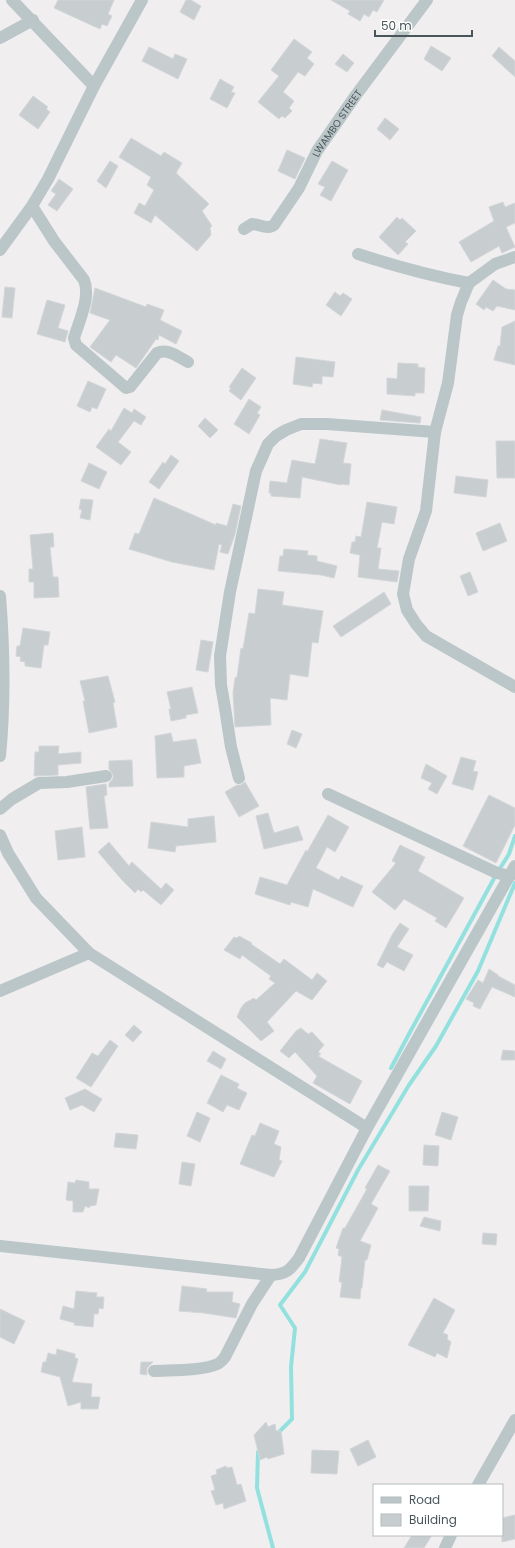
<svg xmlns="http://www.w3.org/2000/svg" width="515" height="1548" font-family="Poppins,sans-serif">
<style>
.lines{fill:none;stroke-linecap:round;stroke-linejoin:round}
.stream{stroke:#93e1df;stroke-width:4}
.building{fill:#c8cdcf;stroke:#d3d6d9}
.street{stroke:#bbc6c9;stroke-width:12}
.labels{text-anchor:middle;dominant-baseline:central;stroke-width:3;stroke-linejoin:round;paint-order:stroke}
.street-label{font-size:10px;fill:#485559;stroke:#fff}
</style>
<rect width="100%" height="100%" fill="#f0eeef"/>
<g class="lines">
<path class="stream" d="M 391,1068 L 409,1034 L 497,873 L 509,854 L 515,836
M 277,1434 L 292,1419 L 291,1367 L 295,1328 L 280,1305 L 305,1272 L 358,1170 L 409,1085 L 436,1046 L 478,971 L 515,883
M 261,1449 L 258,1452 L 257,1488 L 273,1548"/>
</g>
<path class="building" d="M 58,0 L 114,0 L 108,14 L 112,16 L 107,26 L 102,24 L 100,29 L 54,8 Z
M 186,0 L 191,0 L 201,6 L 194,20 L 180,12 Z
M 331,0 L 384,0 L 377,12 L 373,10 L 369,17 L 364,14 L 360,21 L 348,14 L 350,11 Z
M 294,39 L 312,52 L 307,58 L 314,64 L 305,76 L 298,72 L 283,92 L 294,101 L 289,108 L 292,111 L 285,118 L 282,116 L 279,119 L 258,102 L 279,76 L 271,70 Z
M 431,46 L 451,58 L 442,71 L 424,59 Z
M 149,47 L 173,59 L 175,54 L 187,59 L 178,79 L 142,61 Z
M 499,47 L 515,61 L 515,77 L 492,56 Z
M 343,54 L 354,63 L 347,72 L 335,64 Z
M 220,79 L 234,87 L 231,92 L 235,93 L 227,108 L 210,99 Z
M 33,96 L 48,107 L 46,109 L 50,112 L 38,129 L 19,115 Z
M 385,118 L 399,129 L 390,140 L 377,129 Z
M 131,138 L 161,156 L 164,152 L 182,163 L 176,173 L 209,204 L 202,211 L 212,226 L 210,228 L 211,235 L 197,251 L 155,215 L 151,223 L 134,213 L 139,203 L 145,206 L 154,190 L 147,185 L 151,177 L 119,157 Z
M 287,150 L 305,158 L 295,179 L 278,171 Z
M 110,161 L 118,166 L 106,188 L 97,181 Z
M 332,161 L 348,170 L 331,201 L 320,195 L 325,187 L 318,184 Z
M 59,179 L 73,189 L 57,211 L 48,205 L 56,194 L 51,191 Z
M 503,202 L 505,207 L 515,203 L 515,223 L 506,227 L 515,247 L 502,253 L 499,246 L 471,262 L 459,242 L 494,221 L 489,207 Z
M 397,217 L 400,220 L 402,218 L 416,231 L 405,242 L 408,244 L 398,255 L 379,237 Z
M 493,280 L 506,289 L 515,290 L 515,310 L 497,306 L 493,311 L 486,307 L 484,310 L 476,304 Z
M 5,287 L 15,288 L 12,318 L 2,317 Z
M 95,288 L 146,307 L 147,304 L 164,310 L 160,320 L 182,331 L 176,344 L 159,335 L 158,340 L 156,339 L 136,368 L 116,355 L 111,362 L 90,347 L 110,320 L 90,313 Z
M 335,292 L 340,296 L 343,293 L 352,299 L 341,316 L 326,305 Z
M 47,300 L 65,305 L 58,328 L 68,331 L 65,342 L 37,334 Z
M 515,321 L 515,365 L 494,360 L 498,346 L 500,346 L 502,327 Z
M 296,357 L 335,362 L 333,377 L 322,376 L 322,384 L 313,383 L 312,387 L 293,384 Z
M 398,363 L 418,364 L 418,367 L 425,368 L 424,393 L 415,393 L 415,396 L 387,394 L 387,378 L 397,379 Z
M 242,368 L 256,378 L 241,400 L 229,391 L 231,388 L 229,387 Z
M 88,381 L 106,389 L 97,409 L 92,407 L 90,412 L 77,406 Z
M 249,399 L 261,407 L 257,413 L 260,415 L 249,434 L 234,424 Z
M 124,408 L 132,413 L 134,409 L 146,417 L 141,425 L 134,421 L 118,442 L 131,452 L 121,465 L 96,447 L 109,429 L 111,431 Z
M 382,410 L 421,417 L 420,423 L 380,420 Z
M 205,418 L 218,430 L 210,438 L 198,426 Z
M 320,439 L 347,443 L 343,463 L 351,464 L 349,485 L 341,484 L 341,485 L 302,477 L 300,498 L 271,496 L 271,493 L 269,493 L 270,481 L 287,483 L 292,460 L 315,464 Z
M 496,441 L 515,441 L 515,478 L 497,478 Z
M 171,455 L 179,461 L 159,489 L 149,482 L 163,462 L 165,464 Z
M 89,463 L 107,472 L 99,489 L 81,481 Z
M 456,476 L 488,480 L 486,497 L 454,493 Z
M 154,498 L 216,525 L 216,523 L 227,526 L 233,504 L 241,506 L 235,534 L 228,554 L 220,552 L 222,545 L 219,544 L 214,570 L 172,562 L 129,549 L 135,533 L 139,534 Z
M 81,499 L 93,500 L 90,520 L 80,518 L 82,510 L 79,509 Z
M 367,502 L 397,507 L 394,524 L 382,522 L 377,548 L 381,548 L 378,569 L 399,571 L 397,582 L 358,577 L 360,555 L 350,553 L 352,542 L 355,542 L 356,536 L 361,537 Z
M 500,523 L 507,541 L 483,551 L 476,533 Z
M 53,533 L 54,547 L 50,547 L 53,577 L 58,577 L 59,597 L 34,598 L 34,582 L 29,582 L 29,569 L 33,569 L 30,535 Z
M 284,549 L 308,551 L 307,555 L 317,556 L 317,561 L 337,566 L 334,578 L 321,575 L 278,571 L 280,556 L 283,556 Z
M 470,572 L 478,592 L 468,596 L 460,576 Z
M 258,589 L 284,592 L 282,605 L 323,611 L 318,643 L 312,642 L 308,677 L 290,674 L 287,700 L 270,698 L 271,725 L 235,727 L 233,693 L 235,678 L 237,677 L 241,648 L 243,649 L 249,613 L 255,614 Z
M 384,592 L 391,604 L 341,637 L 333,626 Z
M 23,628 L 50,632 L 48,645 L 44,645 L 41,668 L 25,666 L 25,662 L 20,661 L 21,657 L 16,656 L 17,646 L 20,646 Z
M 201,640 L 213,642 L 208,672 L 196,670 Z
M 108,676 L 115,702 L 113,703 L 117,727 L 89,733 L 83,701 L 85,701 L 80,681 Z
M 192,687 L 198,713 L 186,715 L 186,718 L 171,721 L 169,709 L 171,709 L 167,692 Z
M 292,730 L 302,734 L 296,748 L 287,744 Z
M 171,733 L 173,742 L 196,739 L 201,763 L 184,766 L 184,777 L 157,778 L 155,736 Z
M 39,746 L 59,746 L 58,754 L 81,752 L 81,763 L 58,765 L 58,775 L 34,776 L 35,752 L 39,752 Z
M 461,757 L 476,761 L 473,771 L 478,772 L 473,790 L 452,784 Z
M 132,760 L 133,786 L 109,787 L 109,783 L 113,779 L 113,775 L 109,769 L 109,761 Z
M 426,764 L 447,776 L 437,794 L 428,789 L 432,783 L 421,778 Z
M 245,782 L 259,806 L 239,817 L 225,792 L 237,785 L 241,785 Z
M 106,784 L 107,795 L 104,796 L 108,828 L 90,829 L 86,787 Z
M 489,795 L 515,808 L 515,825 L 496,863 L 463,846 Z
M 268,813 L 274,833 L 298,826 L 303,840 L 264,849 L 256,816 Z
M 328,815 L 349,827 L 335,852 L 327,847 L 316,868 L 339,880 L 341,876 L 363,886 L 353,907 L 313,889 L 308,907 L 291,902 L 290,905 L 255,894 L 260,877 L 287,885 L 306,850 L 307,852 Z
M 214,816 L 216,842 L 176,846 L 175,852 L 148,848 L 151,822 L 188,827 L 188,819 Z
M 82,827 L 85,857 L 58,860 L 55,831 Z
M 109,842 L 129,866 L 132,862 L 161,889 L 166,883 L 174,890 L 161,905 L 143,890 L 141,892 L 138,889 L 135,893 L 122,880 L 98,852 Z
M 400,845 L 425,857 L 418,871 L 464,898 L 446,928 L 435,921 L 437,918 L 404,899 L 395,910 L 372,892 L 396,863 L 392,861 Z
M 400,923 L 409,929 L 397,947 L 413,955 L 404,971 L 387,962 L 383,968 L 377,965 L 392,935 Z
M 239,936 L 252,943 L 251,944 L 280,964 L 284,959 L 312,980 L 317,973 L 327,981 L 312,1000 L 296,991 L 267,1022 L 274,1031 L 261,1041 L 237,1017 L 241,1008 L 245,1003 L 254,998 L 256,1000 L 275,983 L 269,979 L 271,976 L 242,955 L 240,959 L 224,950 L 234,937 L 237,938 Z
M 489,969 L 498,975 L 498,976 L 515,985 L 515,997 L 492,987 L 480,1009 L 473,1006 L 474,1003 L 466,999 L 478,980 L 483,983 Z
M 134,1025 L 142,1032 L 133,1042 L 125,1035 Z
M 301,1028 L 308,1034 L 312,1032 L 324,1045 L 318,1052 L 321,1054 L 318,1056 L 362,1081 L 350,1104 L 313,1083 L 317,1076 L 295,1052 L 289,1058 L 280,1051 L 296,1031 Z
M 110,1040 L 118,1046 L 91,1087 L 76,1078 L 92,1053 L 98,1056 Z
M 503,1050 L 515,1051 L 515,1060 L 501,1060 Z
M 213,1051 L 226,1059 L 221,1069 L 207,1061 Z
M 221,1075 L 239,1084 L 237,1088 L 247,1093 L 239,1110 L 227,1105 L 223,1112 L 207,1103 Z
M 85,1089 L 102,1099 L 94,1112 L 82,1105 L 70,1110 L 65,1098 Z
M 197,1112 L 210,1118 L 200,1142 L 187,1136 Z
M 442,1112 L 458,1117 L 451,1140 L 435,1135 Z
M 260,1123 L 279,1131 L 274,1144 L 281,1147 L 279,1160 L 282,1161 L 274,1177 L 240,1164 L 252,1135 L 255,1136 Z
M 116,1133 L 138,1135 L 136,1149 L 114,1147 Z
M 424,1145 L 439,1146 L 438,1166 L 423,1165 Z
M 182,1162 L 195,1164 L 191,1186 L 179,1184 Z
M 378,1165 L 390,1171 L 371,1204 L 378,1208 L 360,1241 L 371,1245 L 367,1260 L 365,1260 L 362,1288 L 361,1288 L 360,1299 L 340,1297 L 342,1282 L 339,1282 L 342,1257 L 338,1255 L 339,1249 L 336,1248 L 343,1228 L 345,1228 L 367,1189 L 365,1188 Z
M 76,1180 L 89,1182 L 89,1189 L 99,1189 L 96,1205 L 90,1206 L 89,1208 L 85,1206 L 83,1212 L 73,1212 L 73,1201 L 66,1200 L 68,1182 L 75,1183 Z
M 409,1186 L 429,1186 L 428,1211 L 409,1211 Z
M 424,1217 L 441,1221 L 440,1231 L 420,1226 Z
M 483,1233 L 497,1234 L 496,1245 L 482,1244 Z
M 182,1286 L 207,1289 L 206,1292 L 233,1292 L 232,1302 L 240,1304 L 236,1318 L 204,1313 L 179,1311 Z
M 76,1291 L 97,1293 L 96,1297 L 104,1297 L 103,1309 L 99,1308 L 98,1314 L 94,1314 L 93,1327 L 74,1325 L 75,1323 L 60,1319 L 63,1306 L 74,1309 Z
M 434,1298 L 455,1310 L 443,1333 L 448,1335 L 447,1339 L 451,1342 L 447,1358 L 437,1353 L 435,1357 L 408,1345 Z
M 0,1309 L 25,1321 L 14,1344 L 0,1337 Z
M 57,1349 L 75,1354 L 75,1358 L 78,1359 L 72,1382 L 92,1384 L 91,1397 L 100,1397 L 98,1409 L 81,1409 L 81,1402 L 68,1406 L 60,1377 L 41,1372 L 43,1362 L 46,1362 L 48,1353 L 56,1355 Z
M 141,1362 L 153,1362 L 147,1368 L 147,1375 L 140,1374 Z
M 266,1422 L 268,1427 L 275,1424 L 276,1431 L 281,1431 L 284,1454 L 268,1459 L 267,1457 L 260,1460 L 254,1435 Z
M 368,1440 L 376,1457 L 358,1466 L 350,1449 Z
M 312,1450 L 339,1451 L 337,1474 L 311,1473 Z
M 226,1466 L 227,1468 L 232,1467 L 237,1485 L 241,1484 L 246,1501 L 224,1509 L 223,1503 L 216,1505 L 211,1491 L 215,1490 L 211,1476 L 217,1474 L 216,1470 Z
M 515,1515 L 515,1539 L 502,1542 L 502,1518 Z
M 412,1535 L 432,1535 L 424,1548 L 404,1548 Z"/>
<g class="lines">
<g class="street">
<path d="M 12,0 L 94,86"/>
<path d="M 0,38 L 33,20"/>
<path d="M 32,206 L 54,241 L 84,280 C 91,297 79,321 74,338 L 76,345 L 126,388 L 130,387 L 157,353 C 168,348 178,357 188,362"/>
<path id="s1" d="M 244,229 L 252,224 C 259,224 268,230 274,225 L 299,188 L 317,151 L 356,95 L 427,0"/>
<path d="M 0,250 L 32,206 L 48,179 L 94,86 L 142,0"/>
<path d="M 358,254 C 395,266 431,276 469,283"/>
<path d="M 515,257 L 495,264 L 469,283 L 461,302 L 457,315 L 448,383 L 435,432 L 426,511 L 409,559 L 403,594 L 407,610 L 416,624 L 426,636 L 515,687"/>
<path d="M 0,596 C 4,647 5,705 0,756"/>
<path d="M 239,778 L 231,747 L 225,708 L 221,685 L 220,656 L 230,592 L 256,471 L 268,444 L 276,436 L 286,430 L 301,424 L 327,424 L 435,432"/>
<path d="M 328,794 L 497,873 L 510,876"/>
<path d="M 0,809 L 12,799 L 39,783 L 67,782 L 106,776"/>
<path d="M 0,835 L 8,853 L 36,898 L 89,953 L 367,1128"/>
<path d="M 0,991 L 89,953"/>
<path d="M 0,1246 L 271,1275 C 287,1274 290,1270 299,1258 L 367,1128 L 515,866"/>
<path d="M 154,1371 C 171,1370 199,1371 215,1365 C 219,1364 222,1361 225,1357 L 252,1304 L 271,1275"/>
<path d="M 478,1485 L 515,1420"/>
<path d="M 445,1548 L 451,1535"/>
</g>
</g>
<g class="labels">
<g class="street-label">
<text stroke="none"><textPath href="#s1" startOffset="152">LWAMBO STREET</textPath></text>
</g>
</g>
<rect x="373" y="1484" width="130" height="52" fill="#ffffff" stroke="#b6bbbd"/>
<rect x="381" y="1497" width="20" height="6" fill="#bbc6c9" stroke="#b6bbbd"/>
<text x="409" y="1504" font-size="12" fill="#485559">Road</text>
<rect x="381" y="1514" width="20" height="12" fill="#c8cdcf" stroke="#b6bbbd"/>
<text x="409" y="1524" font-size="12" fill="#485559">Building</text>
<path d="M375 30v6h97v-6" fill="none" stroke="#485559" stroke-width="2"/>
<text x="381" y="30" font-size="12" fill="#485559" stroke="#ffffff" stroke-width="3" paint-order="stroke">50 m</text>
</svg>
